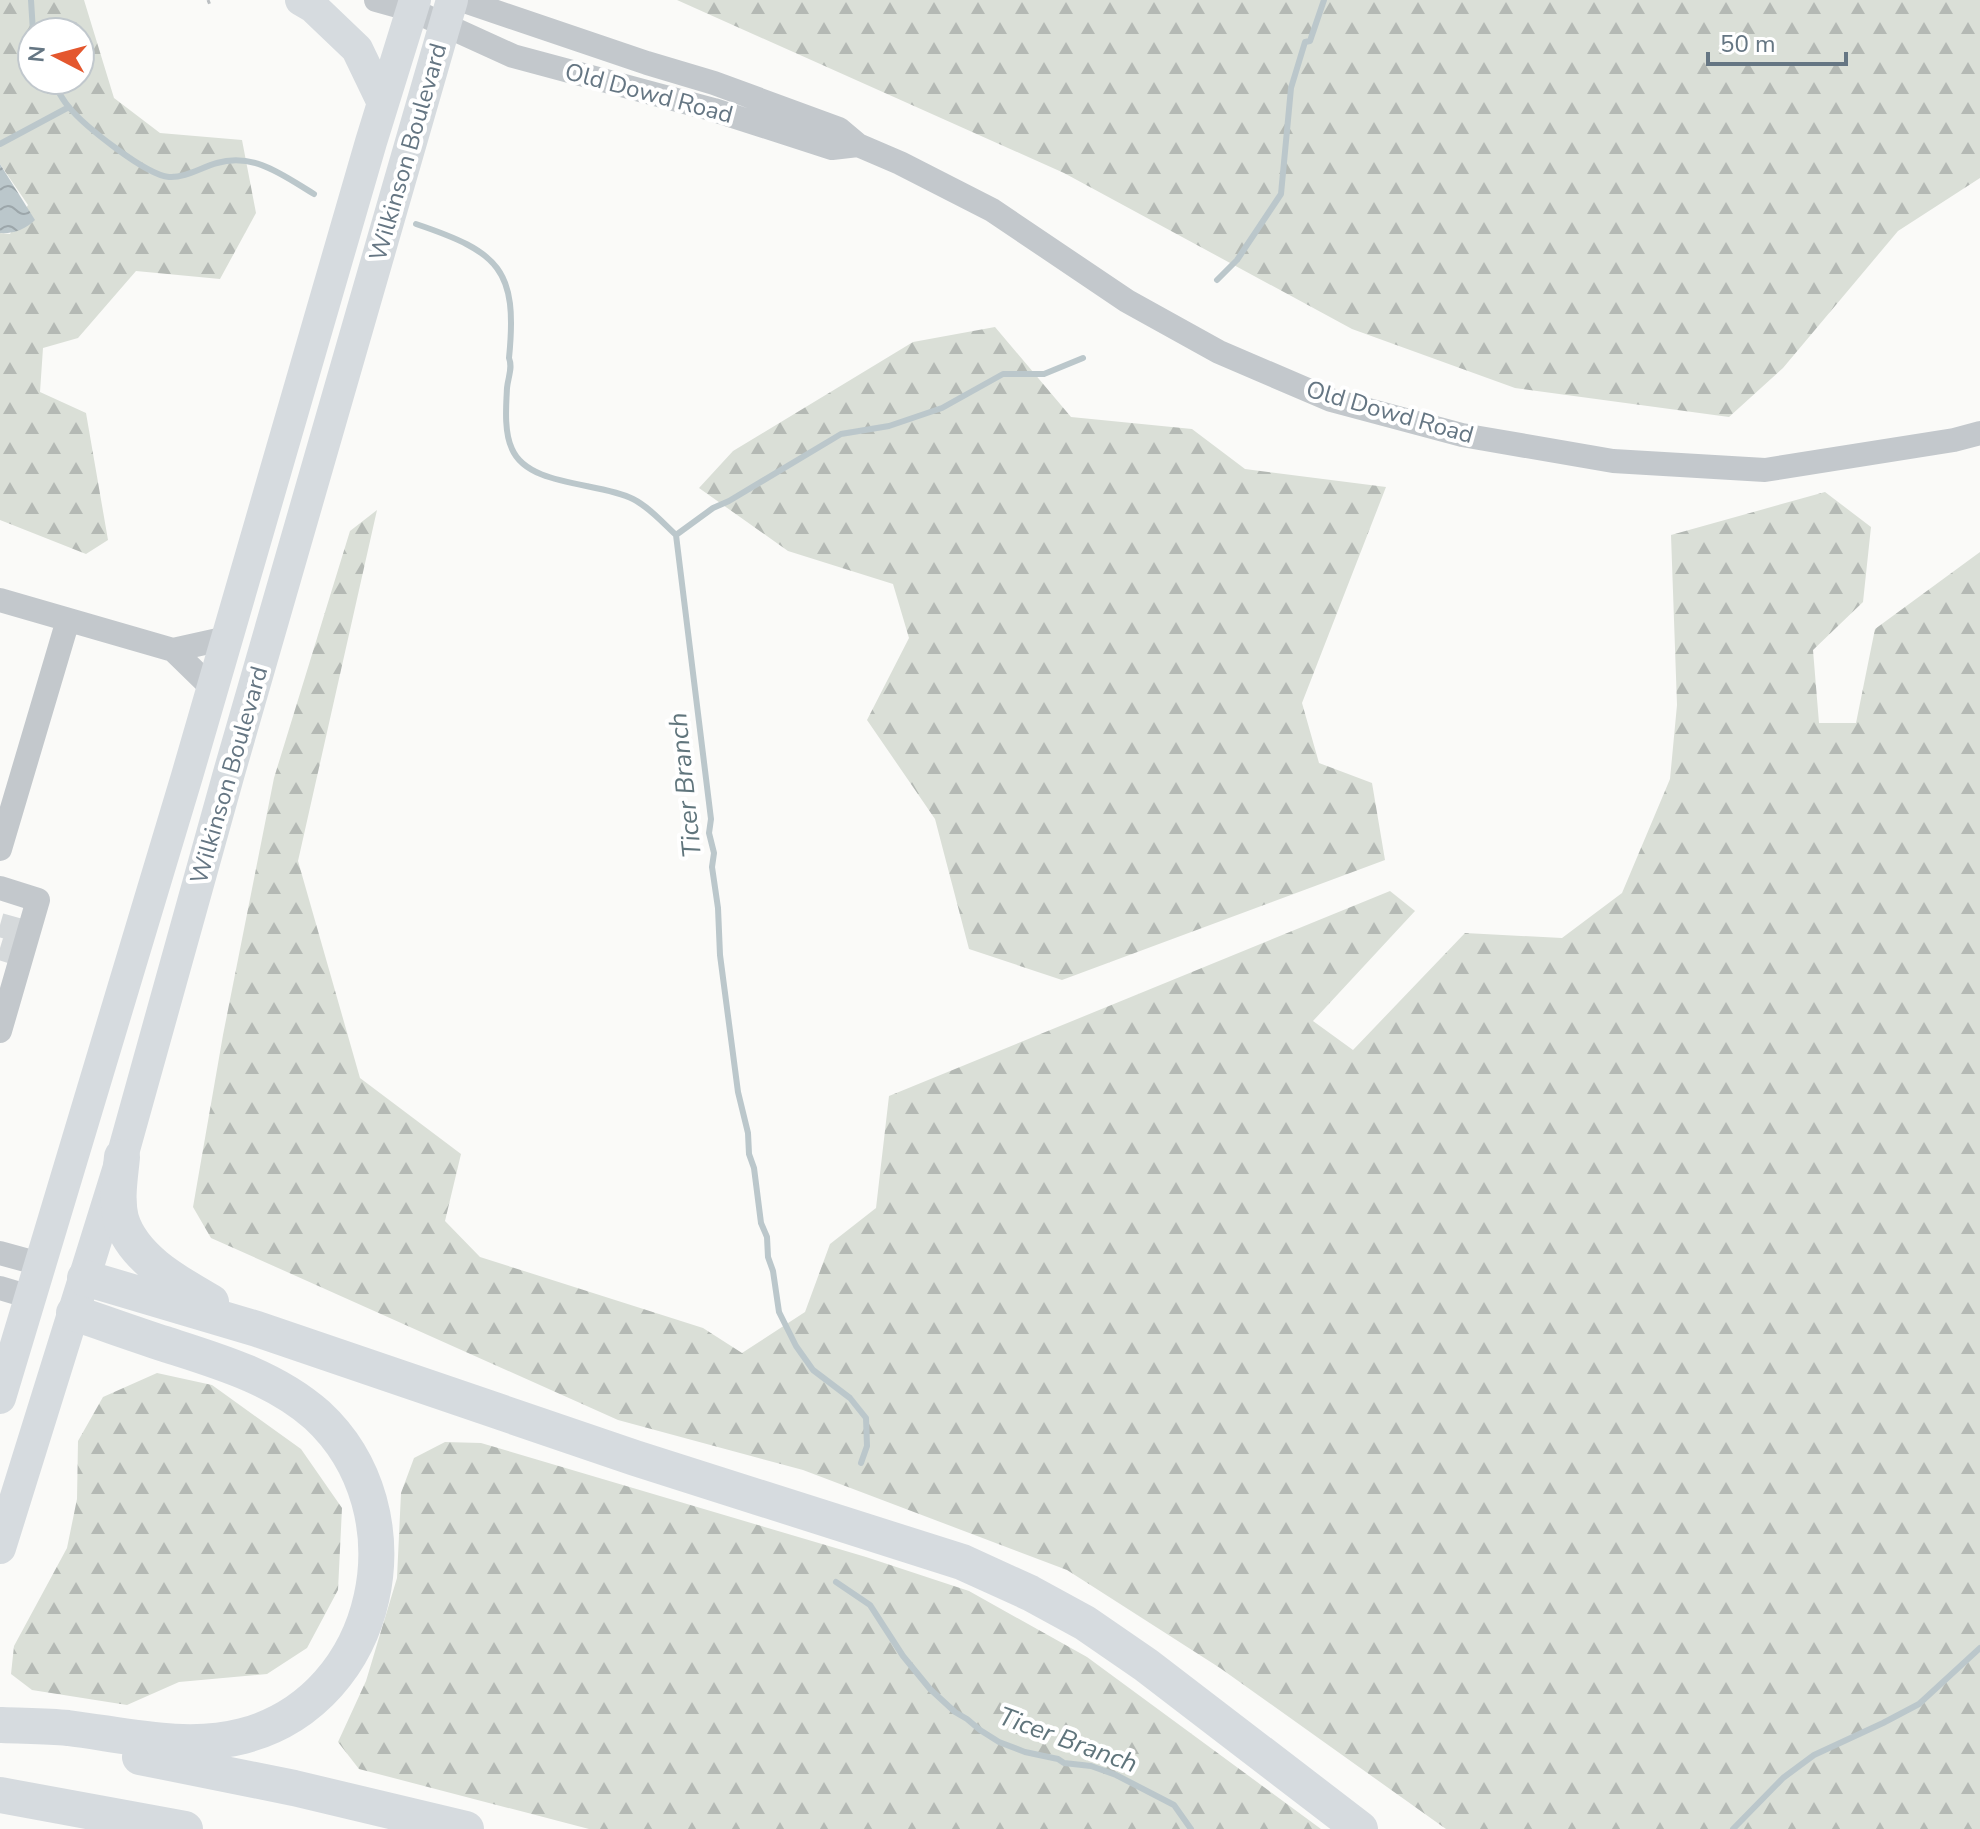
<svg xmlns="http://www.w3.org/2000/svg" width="1980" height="1829" font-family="'Nunito Sans',sans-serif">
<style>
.forest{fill:url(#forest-firs);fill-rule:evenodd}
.water{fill:url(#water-waves)}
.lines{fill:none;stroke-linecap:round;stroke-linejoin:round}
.stream{stroke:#bbc7cb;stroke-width:6}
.minor-tunnel{stroke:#d5d9db;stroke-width:24;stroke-dasharray:24 12;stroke-linecap:butt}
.path{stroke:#bbbfc2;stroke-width:3;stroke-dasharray:4 4;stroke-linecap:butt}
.minor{stroke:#c3c8cc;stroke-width:24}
.major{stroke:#d6dbdf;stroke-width:32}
.highway{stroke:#d6dbdf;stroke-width:36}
.labels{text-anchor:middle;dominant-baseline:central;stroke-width:8;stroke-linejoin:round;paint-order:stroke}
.street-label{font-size:24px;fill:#657683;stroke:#fff}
.water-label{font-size:26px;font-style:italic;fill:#60757c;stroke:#fff}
</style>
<defs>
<pattern id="forest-firs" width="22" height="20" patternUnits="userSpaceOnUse" patternTransform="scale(2)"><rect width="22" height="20" fill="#dadfd7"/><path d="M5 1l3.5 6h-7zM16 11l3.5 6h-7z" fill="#b4b9b4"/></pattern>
<pattern id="water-waves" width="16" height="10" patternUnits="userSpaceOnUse" patternTransform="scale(2)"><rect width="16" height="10" fill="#bbc7cb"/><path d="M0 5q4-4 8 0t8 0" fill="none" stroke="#9ca6aa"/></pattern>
</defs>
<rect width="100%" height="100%" fill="#fafaf8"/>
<path class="forest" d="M 0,0 L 84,0 L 114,98 L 160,133 L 242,140 L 256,213 L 220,279 L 136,271 L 78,338 L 43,348 L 40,392 L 86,413 L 108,540 L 86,554 L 0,520 L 0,233 L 10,234 L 28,205 L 0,164 ZM 32,32 L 80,32 L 80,80 L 32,80 Z
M 677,0 L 1980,0 L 1980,178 L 1898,231 L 1783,368 L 1729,417 L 1515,388 L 1352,329 L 1064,173 Z
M 995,327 L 1071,417 L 1192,429 L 1245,469 L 1386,487 L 1302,703 L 1319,763 L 1372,783 L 1385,860 L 1062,980 L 969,949 L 935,819 L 867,720 L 909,638 L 893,584 L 788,551 L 699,488 L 733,451 L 913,342 Z
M 1825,492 L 1871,527 L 1863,602 L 1813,650 L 1819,723 L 1856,723 L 1875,629 L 1980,552 L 1980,1829 L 1446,1829 L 1220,1668 L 1067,1570 L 803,1470 L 618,1420 L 211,1238 L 193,1207 L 223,1035 L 274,778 L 350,531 L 377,510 L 298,861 L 360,1078 L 461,1154 L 445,1221 L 480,1257 L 703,1328 L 742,1353 L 805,1312 L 830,1244 L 876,1208 L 889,1096 L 1390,891 L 1415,911 L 1313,1021 L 1353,1050 L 1465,933 L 1562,938 L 1622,893 L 1670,779 L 1677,705 L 1671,535 Z
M 157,1373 L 212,1385 L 301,1449 L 342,1508 L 338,1590 L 307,1648 L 267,1674 L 179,1682 L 127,1705 L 32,1690 L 11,1674 L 14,1646 L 67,1548 L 77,1499 L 78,1441 L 103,1397 Z
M 445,1442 L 481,1443 L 866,1557 L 969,1591 L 1087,1657 L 1321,1829 L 589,1829 L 359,1769 L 338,1742 L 366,1681 L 397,1578 L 401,1493 L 414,1458 Z"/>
<path class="water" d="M 0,164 L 35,220 C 26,229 13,234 0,233 Z"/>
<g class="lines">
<path class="stream" d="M 31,0 L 33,32
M 52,80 C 57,89 62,99 68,106 C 84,126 146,175 169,177 C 185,178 202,167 217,163 C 254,152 284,176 314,194
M 0,144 L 69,107
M 416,224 C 499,252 518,269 509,358 C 513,368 508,377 507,388 C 506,407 504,432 512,449 C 528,487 600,482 633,499 C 649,507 663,523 676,535 L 711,819 L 709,833 L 714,853 L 712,867 L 718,908 L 720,955 L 738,1092 L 748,1133 L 749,1154 L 754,1168 L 761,1223 L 767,1237 L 768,1257 L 773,1271 L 779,1312 L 796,1346 L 813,1370 L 850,1398 L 866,1418 L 867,1446 L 861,1463
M 1217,280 L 1237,260 L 1281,194 L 1291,88 L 1305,42 L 1310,41 L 1324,0
M 676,535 L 713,508 L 729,501 L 841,434 L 889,426 L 942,408 L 1003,374 L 1044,374 L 1083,358
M 836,1582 L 870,1605 L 903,1656 L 930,1689 L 955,1712 L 967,1719 L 980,1730 L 999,1742 L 1025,1752 L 1058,1759 L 1064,1763 L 1091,1766 L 1116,1775 L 1174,1805 L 1191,1829
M 1733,1829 L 1783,1778 L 1814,1755 L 1883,1723 L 1919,1704 L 1980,1648"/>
<path class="minor-tunnel" d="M 0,925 L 18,930
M 0,948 L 13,952"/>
<path class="path" d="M 208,0 L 210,5"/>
<path class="minor" d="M 376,0 L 412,10 L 513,56 L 714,110 L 832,148 L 858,145
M 461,0 L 647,63 L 714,83 L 839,129 L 858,145 L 900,163 L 992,210 L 1127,301 L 1219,352 L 1331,400 L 1462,435 L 1613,461 L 1765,470 L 1954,440 L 1980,433
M 0,600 L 173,650 L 213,689
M 173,650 L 227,638
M 0,849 L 68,620
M 0,888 L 38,900 L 0,1031
M 0,1253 L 40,1264
M 0,1288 L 30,1297"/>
<path class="major" d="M 301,0 L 313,7 L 357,49 L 383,103
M 0,1398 L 187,776 L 371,142 L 415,0
M 0,1548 L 122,1157 L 229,773 L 452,0"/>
<path class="highway" d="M 122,1157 C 120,1178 116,1199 121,1219 C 133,1259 178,1283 211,1302
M 85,1278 L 257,1329 L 635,1458 L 962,1562 L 1030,1593 L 1085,1623 L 1146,1665 L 1360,1829
M 2,1725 C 24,1726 47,1726 68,1728 C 125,1735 186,1751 243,1736 C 383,1699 421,1511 317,1415 C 274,1377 218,1361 165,1344 C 134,1334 104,1323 74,1313
M 140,1757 L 294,1788 L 466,1829
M 0,1795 L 185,1829"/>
</g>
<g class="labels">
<g class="street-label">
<text transform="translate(649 93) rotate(15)">Old Dowd Road</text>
<text transform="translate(408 152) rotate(-74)">Wilkinson Boulevard</text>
<text transform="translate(1390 412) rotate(16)">Old Dowd Road</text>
<text transform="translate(229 775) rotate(-74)">Wilkinson Boulevard</text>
</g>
<g class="water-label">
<text transform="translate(685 785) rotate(-96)">Ticer Branch</text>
<text transform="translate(1068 1740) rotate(20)">Ticer Branch</text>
</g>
</g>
<g transform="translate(56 56) rotate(276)"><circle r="38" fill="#ffffff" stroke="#c1c8cd" stroke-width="2"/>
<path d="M0-6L14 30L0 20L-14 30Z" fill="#e4572e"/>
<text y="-12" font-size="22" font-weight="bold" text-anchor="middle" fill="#657683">N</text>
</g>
<path d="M1708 52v12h138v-12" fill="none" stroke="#657683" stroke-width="4"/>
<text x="1720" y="52" font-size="24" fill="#657683" stroke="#ffffff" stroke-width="6" paint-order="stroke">50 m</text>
</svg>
